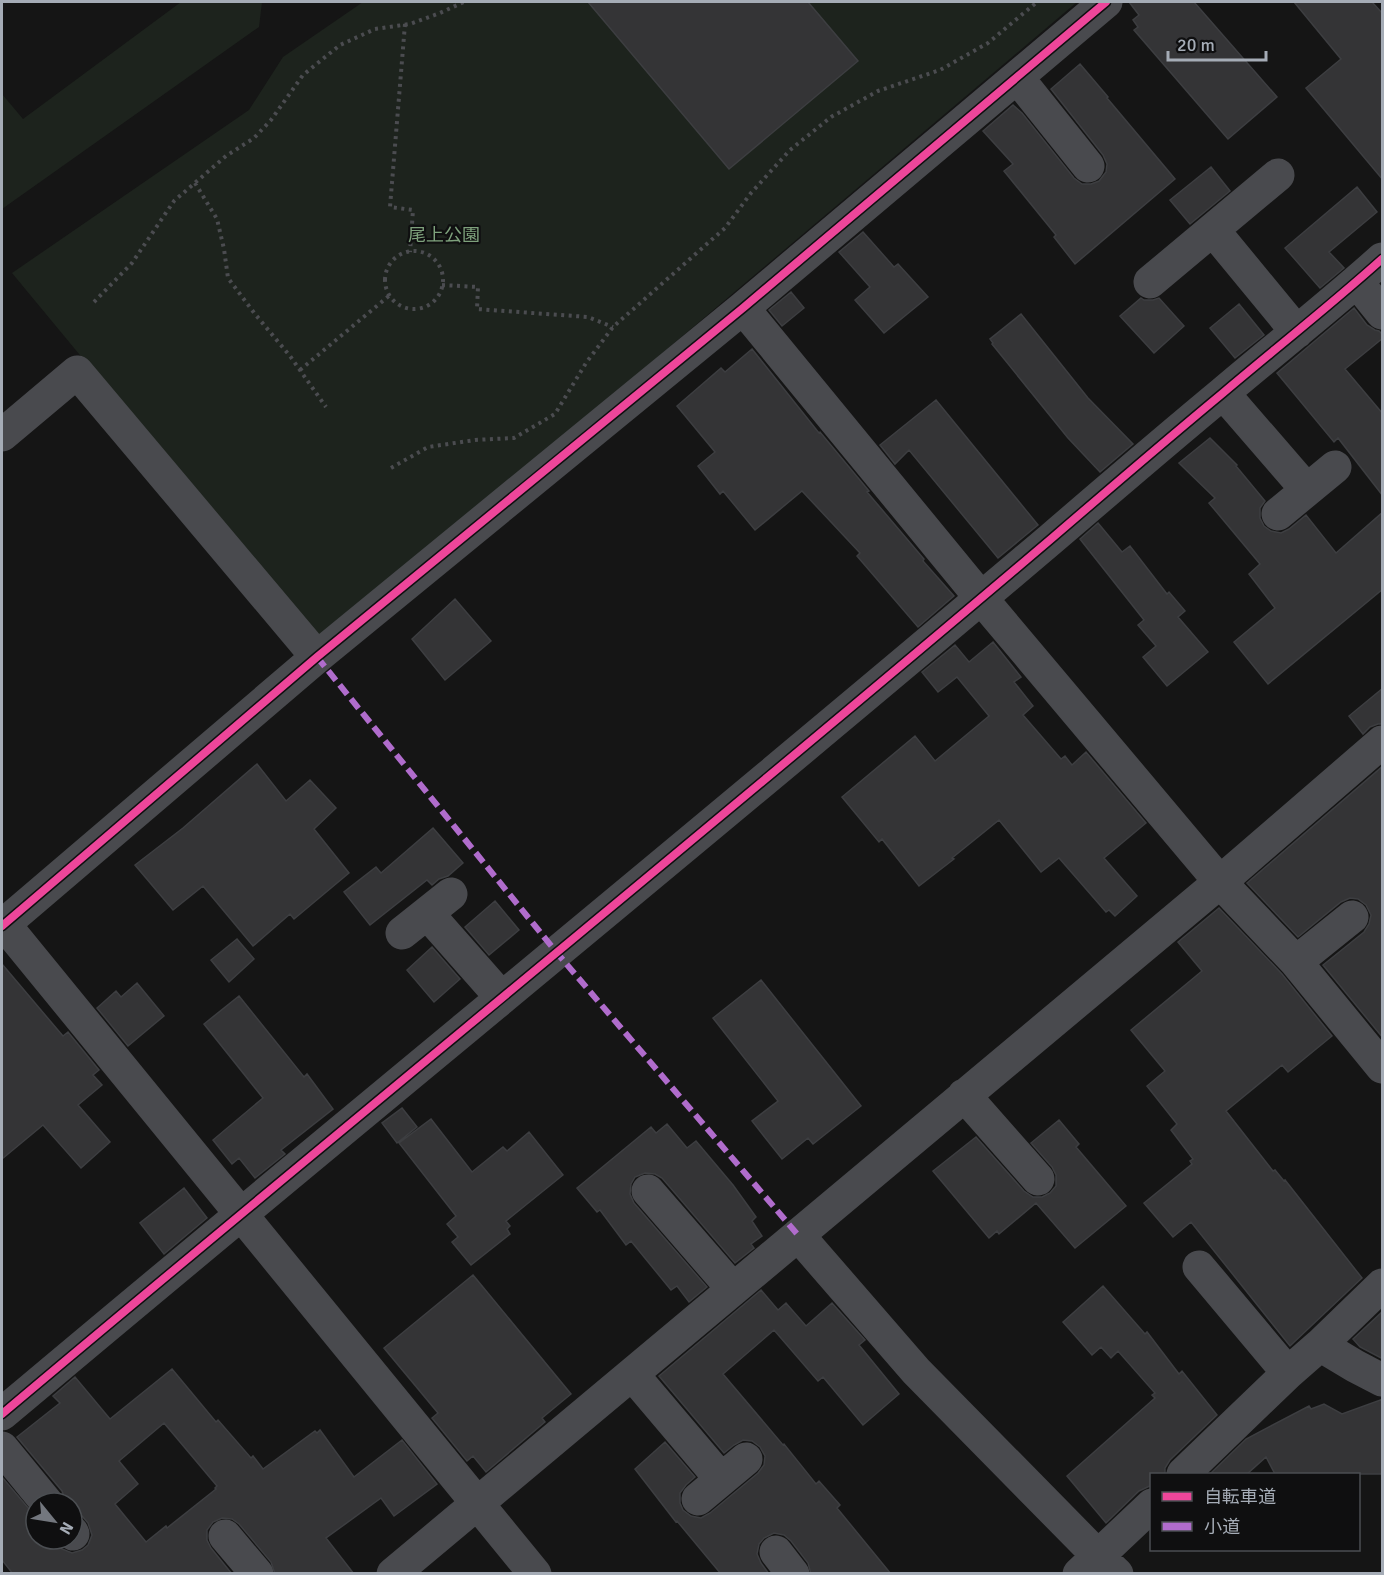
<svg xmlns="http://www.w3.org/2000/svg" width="1384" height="1575" font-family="Signika,'Noto Sans JP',sans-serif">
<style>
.green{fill:#1d231d}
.building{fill:#343436;stroke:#3d3e41;stroke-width:1.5;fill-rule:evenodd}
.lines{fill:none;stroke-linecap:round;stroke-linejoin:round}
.path{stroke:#4b4c50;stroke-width:4;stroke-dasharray:3 4.5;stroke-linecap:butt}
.minor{stroke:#494a4e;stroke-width:33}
.quiet{stroke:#b06ccc;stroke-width:6;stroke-dasharray:12 6;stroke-linecap:butt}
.cycleway-casing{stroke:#0f0f10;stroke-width:11}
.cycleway{stroke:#ed469a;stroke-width:8}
.labels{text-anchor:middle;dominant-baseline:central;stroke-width:4.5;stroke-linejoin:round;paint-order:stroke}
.park-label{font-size:18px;fill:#7ea17c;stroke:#0f0f10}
</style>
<rect width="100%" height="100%" fill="#151515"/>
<path class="green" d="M 181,2 L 262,2 L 259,27 L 2,209 L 2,94 L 23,119 Z
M 363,2 L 1077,2 L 319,644 L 12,273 L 249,110 L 283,57 Z"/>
<path class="building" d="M 588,2 L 808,2 L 858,61 L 729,169 Z
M 1129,2 L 1194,2 L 1277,97 L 1228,139 L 1134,30 L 1138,27 L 1133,20 L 1139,15 Z
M 1294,2 L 1372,2 L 1383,14 L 1383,180 L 1306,88 L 1341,59 Z
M 1080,64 L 1108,97 L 1107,98 L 1175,179 L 1075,264 L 1054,237 L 1056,235 L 1004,171 L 1013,164 L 983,131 L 1013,105 L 1022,113 L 1074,178 L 1082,184 L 1091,184 L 1099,181 L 1106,172 L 1107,164 L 1103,155 L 1051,89 Z
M 1211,167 L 1230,191 L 1190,224 L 1170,200 Z
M 1357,187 L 1377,212 L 1329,252 L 1344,268 L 1320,288 L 1285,248 Z
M 863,232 L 894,267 L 898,264 L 928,297 L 884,333 L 855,300 L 870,287 L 839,252 Z
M 791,292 L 804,308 L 782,326 L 769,310 Z
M 1141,298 L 1144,300 L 1153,300 L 1159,298 L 1184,326 L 1154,353 L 1120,316 Z
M 1239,304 L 1264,335 L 1235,358 L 1210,328 Z
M 1354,308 L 1367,325 L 1375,330 L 1379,331 L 1383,335 L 1383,338 L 1345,369 L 1383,414 L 1383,496 L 1338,438 L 1334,442 L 1277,373 Z
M 1021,314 L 1088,398 L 1133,444 L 1100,472 L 1068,438 L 992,344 L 993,343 L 990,339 Z
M 752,349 L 819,433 L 820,432 L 869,491 L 867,492 L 924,559 L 923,561 L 954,596 L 918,627 L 857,556 L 860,553 L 802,491 L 755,530 L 723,491 L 720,494 L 698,466 L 715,452 L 677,406 L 721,368 L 725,372 Z
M 936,400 L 1038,525 L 998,558 L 909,450 L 895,464 L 880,445 Z
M 1210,438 L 1237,465 L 1236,466 L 1265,501 L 1260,508 L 1260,518 L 1264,526 L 1271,531 L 1281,533 L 1289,529 L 1306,515 L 1336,553 L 1383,512 L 1383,589 L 1268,684 L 1234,642 L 1275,608 L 1249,574 L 1260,564 L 1209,503 L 1215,498 L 1179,463 Z
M 1098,523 L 1122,552 L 1130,546 L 1167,594 L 1169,592 L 1185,611 L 1178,617 L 1208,652 L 1167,686 L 1143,657 L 1156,646 L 1138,625 L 1144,620 L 1080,539 Z
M 455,599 L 491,641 L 445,680 L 412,639 Z
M 993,642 L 1021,677 L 1014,682 L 1033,706 L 1023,715 L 1061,759 L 1065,756 L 1072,765 L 1086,752 L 1146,823 L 1104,858 L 1137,896 L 1115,916 L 1109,910 L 1106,912 L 1059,858 L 1041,872 L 999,820 L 952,858 L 954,859 L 919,886 L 882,839 L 879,842 L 842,797 L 915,736 L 935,761 L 989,716 L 957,677 L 938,692 L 922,672 L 955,645 L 969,662 Z
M 1383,688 L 1383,724 L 1378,724 L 1370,727 L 1363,734 L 1349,716 Z
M 257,764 L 286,801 L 310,780 L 336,808 L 314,829 L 349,873 L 294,919 L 290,914 L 253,946 L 203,886 L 173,910 L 135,865 L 183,828 Z
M 1383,766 L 1383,1038 L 1323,965 L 1364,932 L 1369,924 L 1371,915 L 1366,905 L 1358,899 L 1350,898 L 1341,902 L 1298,937 L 1247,883 Z
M 433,828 L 463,863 L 448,876 L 439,879 L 432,885 L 427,880 L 370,925 L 344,892 L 376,867 L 381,873 Z
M 495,901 L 519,930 L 489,955 L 465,927 Z
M 1219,908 L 1282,974 L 1332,1036 L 1288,1072 L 1282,1065 L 1226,1111 L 1273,1171 L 1275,1170 L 1284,1181 L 1285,1180 L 1362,1278 L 1290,1346 L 1191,1222 L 1173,1237 L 1144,1203 L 1192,1164 L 1190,1161 L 1193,1159 L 1171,1130 L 1177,1124 L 1147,1086 L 1165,1071 L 1131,1030 L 1202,971 L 1178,942 Z
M 237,939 L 254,959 L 229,982 L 211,960 Z
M 432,947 L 460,979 L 434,1002 L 407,970 Z
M 2,964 L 57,1029 L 63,1036 L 68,1032 L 99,1070 L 93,1075 L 102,1085 L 78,1105 L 110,1142 L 81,1168 L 43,1125 L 2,1159 Z
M 761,980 L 861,1106 L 813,1144 L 808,1138 L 782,1159 L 752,1121 L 778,1101 L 713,1018 Z
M 137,983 L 164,1016 L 128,1046 L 97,1008 L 116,991 L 121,997 Z
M 239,996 L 304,1077 L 307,1074 L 333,1109 L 281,1150 L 285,1154 L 255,1178 L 239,1158 L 232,1164 L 213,1140 L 263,1098 L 204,1024 Z
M 402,1108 L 417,1127 L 397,1143 L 382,1123 Z
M 431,1119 L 472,1172 L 503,1147 L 507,1151 L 529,1132 L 563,1175 L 506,1221 L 510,1226 L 507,1229 L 510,1234 L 471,1265 L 452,1242 L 458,1237 L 447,1224 L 456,1216 L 399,1143 Z
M 1059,1120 L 1079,1144 L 1076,1147 L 1126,1206 L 1075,1248 L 1036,1203 L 999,1234 L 997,1231 L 989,1238 L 933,1171 L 976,1137 L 1024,1191 L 1033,1197 L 1042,1197 L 1050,1193 L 1056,1186 L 1056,1175 L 1052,1167 L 1031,1143 Z
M 667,1124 L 687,1148 L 696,1141 L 733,1185 L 756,1217 L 752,1221 L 762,1236 L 751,1244 L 754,1248 L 735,1263 L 662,1178 L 655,1174 L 645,1173 L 635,1177 L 631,1184 L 630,1194 L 634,1203 L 707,1287 L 689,1302 L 677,1286 L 671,1290 L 631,1241 L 626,1245 L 600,1210 L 597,1212 L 577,1188 L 651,1127 L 656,1133 Z
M 184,1188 L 207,1218 L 164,1254 L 140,1223 Z
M 473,1275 L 571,1394 L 542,1418 L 545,1422 L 486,1472 L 473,1456 L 467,1461 L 432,1418 L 438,1413 L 384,1348 Z
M 1103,1286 L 1145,1334 L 1147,1332 L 1179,1374 L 1182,1371 L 1217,1415 L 1170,1460 L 1165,1468 L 1165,1473 L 1163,1474 L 1152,1474 L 1152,1485 L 1139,1491 L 1106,1523 L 1067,1476 L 1155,1398 L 1152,1395 L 1155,1393 L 1118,1351 L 1111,1358 L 1101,1347 L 1092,1355 L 1063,1322 Z
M 761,1290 L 778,1310 L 786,1303 L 806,1326 L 832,1303 L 865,1340 L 859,1345 L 899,1394 L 863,1425 L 823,1377 L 818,1381 L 774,1330 L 723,1374 L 783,1445 L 784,1444 L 816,1484 L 819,1481 L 840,1505 L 837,1508 L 891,1574 L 811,1574 L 808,1563 L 791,1541 L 784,1535 L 774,1533 L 764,1538 L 759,1544 L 757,1554 L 761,1563 L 769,1574 L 721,1574 L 677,1521 L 676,1522 L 635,1469 L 665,1442 L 695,1477 L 686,1485 L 680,1493 L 680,1503 L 683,1510 L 691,1516 L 701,1518 L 710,1513 L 758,1473 L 764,1465 L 765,1456 L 760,1447 L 752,1441 L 743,1440 L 734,1445 L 724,1453 L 659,1376 Z
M 1383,1311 L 1383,1359 L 1360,1347 L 1353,1339 Z
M 172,1369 L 216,1422 L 218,1420 L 251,1458 L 253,1456 L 263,1469 L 315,1431 L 317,1433 L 320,1430 L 354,1477 L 402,1440 L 437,1484 L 394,1516 L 381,1498 L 326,1538 L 354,1574 L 275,1574 L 271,1562 L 239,1524 L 232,1519 L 222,1518 L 213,1522 L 207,1530 L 207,1540 L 211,1548 L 232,1574 L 13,1574 L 2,1560 L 2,1477 L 36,1517 L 36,1539 L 55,1539 L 62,1549 L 72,1553 L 82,1550 L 88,1545 L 92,1535 L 88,1523 L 82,1516 L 72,1513 L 72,1503 L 65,1503 L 65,1499 L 62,1491 L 17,1437 L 60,1403 L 53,1396 L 75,1377 L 110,1419 ZM 164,1423 L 217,1486 L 215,1488 L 216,1489 L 167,1528 L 166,1526 L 146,1542 L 115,1504 L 138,1484 L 119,1461 Z
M 1383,1399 L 1383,1474 L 1275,1474 L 1266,1457 L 1247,1474 L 1210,1474 L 1246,1439 L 1309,1406 L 1311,1409 L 1324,1404 L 1342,1414 Z"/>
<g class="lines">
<path class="path" d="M 405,24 L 390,207 L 413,210 L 410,252
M 195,183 L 217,219 L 224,249 L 228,278 L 255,314 L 290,356 L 326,407
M385 280a29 29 0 1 1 58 0a29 29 0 1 1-58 0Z
M 442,285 L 478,287 L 477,309 L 588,317 L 613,327
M 94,302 L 132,263 L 174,201 L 226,156 L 254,138 L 271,120 L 303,75 L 340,45 L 375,29 L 410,24 L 440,13 L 464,2
M 300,370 L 390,295
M 391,468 L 428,447 L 475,440 L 514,438 L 555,414 L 586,363 L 613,327 L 725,228 L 751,193 L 790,150 L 831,117 L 878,91 L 940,70 L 988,43 L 1037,2"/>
<path class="minor" d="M 1017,77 L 1088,166
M 1213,230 L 1297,332
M 1150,282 L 1278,175
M 1357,282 L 1382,313
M 743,308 L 981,598 L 1220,882 L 1296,962 L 1382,1067
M 1223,393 L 1307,490
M 2,435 L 77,372 L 317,657
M 1278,514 L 1335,467
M 427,913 L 502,998
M 4,924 L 535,1574
M 2,926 L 317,657 L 743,308 L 1106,2
M 402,933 L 451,894
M 1296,962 L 1352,917
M 964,1095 L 1038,1179
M 648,1191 L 733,1289
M 798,1235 L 916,1371 L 1098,1556 L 1117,1574
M 1199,1267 L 1288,1373
M 1320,1345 L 1355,1366 L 1382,1380
M 632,1374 L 721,1479
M 2,1414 C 350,1121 704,834 1051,539 C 1108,490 1165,441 1223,393 C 1276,348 1331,305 1382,259
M 2,1448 L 47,1503
M 1183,1474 L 1288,1373 L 1320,1345 L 1382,1285
M 698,1499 L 746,1459
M 72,1532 L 73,1534
M 225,1536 L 257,1574
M 776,1552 L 793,1574
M 393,1574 L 1220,882 L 1382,742
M 1079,1574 L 1152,1505"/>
<path class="quiet" d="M 317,657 L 557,953 L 798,1235"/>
<defs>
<path id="cycleway" d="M 2,926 L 317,657 L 743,308 L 1106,2
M 2,1414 C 350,1121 704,834 1051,539 C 1108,490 1165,441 1223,393 C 1276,348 1331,305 1382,259"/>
</defs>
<use href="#cycleway" class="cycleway-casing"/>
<use href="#cycleway" class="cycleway"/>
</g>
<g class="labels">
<g class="park-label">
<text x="444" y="235">尾上公園</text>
</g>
</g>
<rect width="1384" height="1575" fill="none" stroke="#a5acb6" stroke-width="6"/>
<rect x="1150" y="1473" width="210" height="78" fill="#0f0f10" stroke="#4b4e52" stroke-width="1.5"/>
<rect x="1162" y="1492" width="30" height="9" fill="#ed469a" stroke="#4b4e52" stroke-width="1.5"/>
<text x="1204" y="1503" font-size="18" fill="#a5acb6">自転車道</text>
<rect x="1162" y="1522" width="30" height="9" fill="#b06ccc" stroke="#4b4e52" stroke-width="1.5"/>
<text x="1204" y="1533" font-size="18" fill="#a5acb6">小道</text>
<g transform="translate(54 1521) rotate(120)"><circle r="28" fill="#0f0f10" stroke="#4b4e52" stroke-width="1.5"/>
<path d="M0-4.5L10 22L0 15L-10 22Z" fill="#73777e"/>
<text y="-9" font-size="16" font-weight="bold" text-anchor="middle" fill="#a5acb6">N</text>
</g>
<path d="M1168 51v9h98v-9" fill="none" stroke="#a5acb6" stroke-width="3"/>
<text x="1177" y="51" font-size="18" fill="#a5acb6" stroke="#0f0f10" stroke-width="4.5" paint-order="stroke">20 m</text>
</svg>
